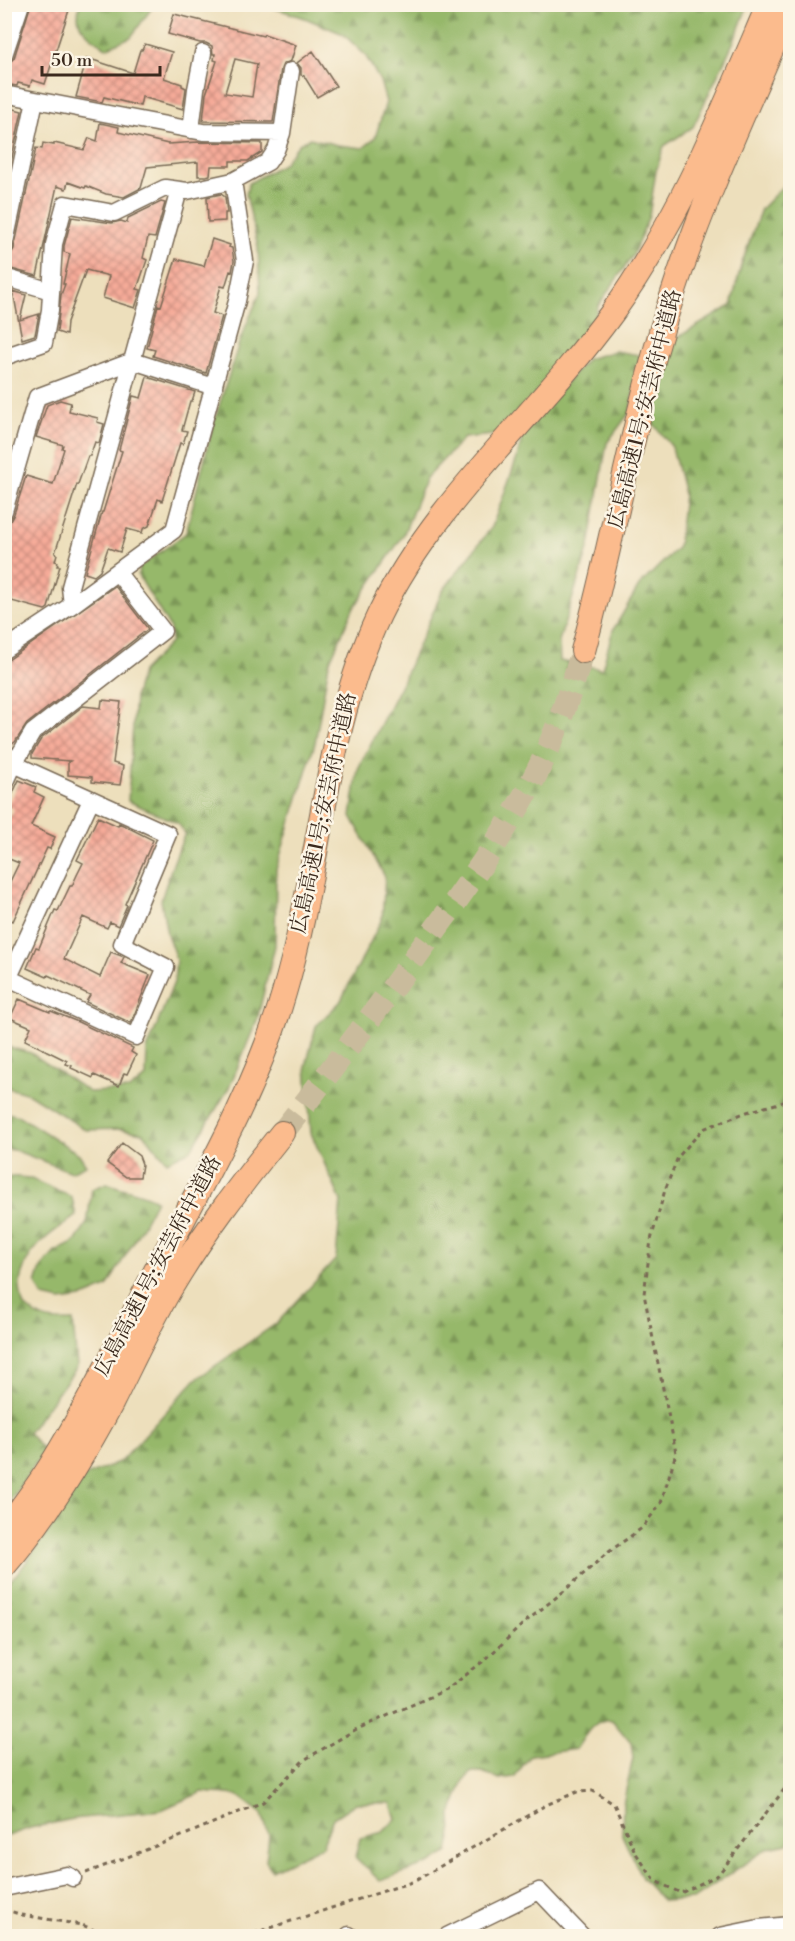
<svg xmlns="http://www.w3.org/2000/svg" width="795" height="1941" font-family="'Libre Bodoni','Noto Serif JP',serif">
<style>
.forest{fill:url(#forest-firs);stroke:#687144;stroke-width:1.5}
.building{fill:url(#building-cross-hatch);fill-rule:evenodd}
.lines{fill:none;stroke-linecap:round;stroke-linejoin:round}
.highway-tunnel{stroke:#c9bb9c;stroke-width:24;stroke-dasharray:24 12;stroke-linecap:butt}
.minor-casing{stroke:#796955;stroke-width:19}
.highway-casing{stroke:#796955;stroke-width:26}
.path{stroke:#796955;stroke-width:3;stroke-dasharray:4.5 4.5;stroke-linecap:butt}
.minor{stroke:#fff;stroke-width:16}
.highway{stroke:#fbbb8d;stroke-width:24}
.labels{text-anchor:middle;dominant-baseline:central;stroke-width:5;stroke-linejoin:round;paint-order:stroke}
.street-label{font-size:21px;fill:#3b2a1e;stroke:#fcf5e5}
</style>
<defs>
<pattern id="forest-firs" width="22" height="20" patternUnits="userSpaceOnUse" patternTransform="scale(1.5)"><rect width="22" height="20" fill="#96b86b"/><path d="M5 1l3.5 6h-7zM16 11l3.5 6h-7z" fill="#7c9657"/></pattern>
<pattern id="building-cross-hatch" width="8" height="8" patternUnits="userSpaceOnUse" patternTransform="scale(1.5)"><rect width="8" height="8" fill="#f6ab99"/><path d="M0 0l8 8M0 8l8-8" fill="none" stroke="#c88b7c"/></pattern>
</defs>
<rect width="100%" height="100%" fill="#fcf5e5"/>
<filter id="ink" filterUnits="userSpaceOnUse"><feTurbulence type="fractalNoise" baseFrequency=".0167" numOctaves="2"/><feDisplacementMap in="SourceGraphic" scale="12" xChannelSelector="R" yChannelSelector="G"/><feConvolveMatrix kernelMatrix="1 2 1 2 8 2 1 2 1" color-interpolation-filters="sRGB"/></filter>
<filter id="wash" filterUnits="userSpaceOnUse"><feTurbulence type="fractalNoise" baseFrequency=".008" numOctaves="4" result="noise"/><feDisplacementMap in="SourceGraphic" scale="24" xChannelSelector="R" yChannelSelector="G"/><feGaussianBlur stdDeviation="1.35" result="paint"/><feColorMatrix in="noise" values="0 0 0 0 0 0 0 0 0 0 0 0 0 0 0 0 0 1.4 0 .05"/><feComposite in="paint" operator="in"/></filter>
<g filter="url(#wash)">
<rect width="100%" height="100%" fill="#eddfbc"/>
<path class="forest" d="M 80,5 L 80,4 L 154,5 L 131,37 L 106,48 C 90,35 72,28 80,5 Z
M 265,5 L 748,5 L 734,41 L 693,127 L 664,146 L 656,171 L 649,216 L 633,255 L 598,306 L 593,326 L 502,434 L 464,438 L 426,478 L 403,536 L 353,609 L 329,663 L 315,743 L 276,869 L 275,946 L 257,1020 L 229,1088 L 191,1150 L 167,1161 L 143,1133 L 121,1129 L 86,1130 L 29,1094 L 5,1087 L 4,1046 L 31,1053 L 89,1092 L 129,1090 L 146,1077 L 147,1050 L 174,982 L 176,959 L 167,934 L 161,900 L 171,869 L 185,833 L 178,823 L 128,801 L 135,695 L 142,672 L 171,642 L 170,628 L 138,575 L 140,567 L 186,533 L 213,425 L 240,340 L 260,293 L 258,247 L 246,194 L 249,183 L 283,164 L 299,144 L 310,138 L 338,145 L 363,148 L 375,138 L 386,102 L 380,81 L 365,55 L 343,34 L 305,18 Z
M 790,179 L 790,1841 L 788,1844 L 768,1848 L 693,1899 L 663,1901 L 642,1878 L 622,1835 L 623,1804 L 633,1758 L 631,1743 L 612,1720 C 593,1718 586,1735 576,1749 L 531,1755 L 514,1777 L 499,1779 L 482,1772 L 472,1772 L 464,1780 L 451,1814 L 452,1833 L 448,1852 L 431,1863 L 380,1881 L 355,1857 L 360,1838 L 383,1832 L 396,1819 L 391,1803 L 356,1803 L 333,1818 L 322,1846 L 272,1870 L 266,1861 L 269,1836 L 262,1814 L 237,1795 L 202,1792 L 161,1810 L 73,1819 L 30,1828 L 5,1837 L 4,1713 L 10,1685 L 5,1669 L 5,1586 L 21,1569 L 54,1524 L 84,1477 L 121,1461 L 195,1380 L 277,1323 L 336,1259 L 341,1201 L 311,1133 L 306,1066 L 316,1026 L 340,1002 L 382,919 L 385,877 L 351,816 L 358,769 L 402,682 L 442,592 L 492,527 L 517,458 L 523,433 L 587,359 L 615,351 L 640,355 L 630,412 L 607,443 L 589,546 L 559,641 L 560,661 L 602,669 L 613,630 L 639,586 L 678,547 L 684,494 L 672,447 L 648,417 L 668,343 L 731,306 L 741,266 L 761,209 Z
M 4,1112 L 19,1116 L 79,1154 L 86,1165 L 71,1172 L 14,1150 L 5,1149 Z
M 5,1176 L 29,1178 L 72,1197 L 76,1216 C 51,1233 25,1249 20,1282 C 19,1289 22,1298 23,1305 C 42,1321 48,1322 73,1321 L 77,1367 L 28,1433 L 44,1451 L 5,1508 Z
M 107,1183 C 123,1190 140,1191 156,1200 L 137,1236 L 107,1287 L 81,1298 L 61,1301 L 43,1297 L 36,1284 L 41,1268 L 55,1252 L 75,1242 L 87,1223 L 92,1189 Z"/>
<g id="blocks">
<path class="building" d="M 31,4 L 71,4 L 45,84 L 32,80 L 30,86 L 18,83 L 17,86 L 4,84 L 7,65 L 14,58 Z
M 174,14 L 263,36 L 264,34 L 296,45 L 291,61 L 283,64 L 281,69 L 273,122 L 203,121 L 206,94 L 217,61 L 214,60 L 215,54 L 213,54 L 212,46 L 206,43 L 200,43 L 168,34 ZM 235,59 L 257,64 L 252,97 L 225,93 Z
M 145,44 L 172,52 L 164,78 L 182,84 L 182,86 L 186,88 L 183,109 L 142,97 L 140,106 L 104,97 L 102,102 L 76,97 L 87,58 L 133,73 L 140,50 L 142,50 Z
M 313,51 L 336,86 L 317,97 L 304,76 L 301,75 L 301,68 L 297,63 Z
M 7,107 L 22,111 L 4,194 L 4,114 Z
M 100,123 L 119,127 L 118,132 L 168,144 L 198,142 L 262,143 L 262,152 L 248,161 L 230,161 L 230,166 L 211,166 L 210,175 L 206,176 L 198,176 L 198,162 L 147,167 L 141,188 L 124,197 L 106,194 L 86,186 L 85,188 L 68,182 L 66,189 L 57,186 L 37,276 L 4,267 L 4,257 L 11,254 L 14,249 L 36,148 L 42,149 L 43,143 L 54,145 L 54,143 L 84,150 L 89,138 L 97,141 Z
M 221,194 L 225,197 L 227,213 L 225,213 L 225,221 L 208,222 L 207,197 Z
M 161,202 L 165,203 L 155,238 L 148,237 L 143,258 L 147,260 L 137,289 L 141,290 L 135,308 L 103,298 L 109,276 L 86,270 L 67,322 L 66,335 L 57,332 L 61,295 L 65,284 L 63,284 L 70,254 L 64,252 L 64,246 L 72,217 L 112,223 L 121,221 L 127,223 L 128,218 Z
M 212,239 L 230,245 L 229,247 L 232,248 L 234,261 L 232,272 L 230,271 L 225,287 L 221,286 L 213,313 L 222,316 L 206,373 L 153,356 L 155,350 L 147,348 L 158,305 L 161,306 L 176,259 L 204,266 Z
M 13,291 L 26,295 L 20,320 L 39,314 L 35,335 L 22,339 Z
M 147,377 L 195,392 L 192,401 L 190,401 L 182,430 L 187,431 L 183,444 L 180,443 L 162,501 L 158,499 L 149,526 L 143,529 L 142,533 L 127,529 L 120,552 L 108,548 L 100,571 L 94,576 L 85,573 L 102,512 L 103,512 L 122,451 L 119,450 L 133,396 L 141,398 Z
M 60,400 L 71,403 L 69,411 L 98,418 L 97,422 L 104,424 L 99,443 L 95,442 L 90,456 L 88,456 L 78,484 L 77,484 L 55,553 L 57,554 L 55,561 L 58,562 L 57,566 L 60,566 L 48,608 L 45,610 L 4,599 L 4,524 L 8,525 L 14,514 L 26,476 L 53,484 L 64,449 L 62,448 L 63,445 L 36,437 L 47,405 Z
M 115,586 L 148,629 L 27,724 L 15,742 L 12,744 L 4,741 L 4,663 Z
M 102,700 L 121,702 L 113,763 L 123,766 L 120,785 L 92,782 L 92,777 L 68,775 L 68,762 L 70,761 L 32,758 L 32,754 L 41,739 L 83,706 L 101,708 Z
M 19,780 L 36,787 L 34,792 L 44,797 L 31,826 L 55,837 L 50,849 L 47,848 L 13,921 L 4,917 L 4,894 L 19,863 L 4,857 L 4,827 L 13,809 L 7,806 Z
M 98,817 L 118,826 L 119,823 L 153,840 L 125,904 L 127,905 L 118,926 L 110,922 L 107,928 L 83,917 L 64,959 L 100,977 L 111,952 L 124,957 L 121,963 L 150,975 L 131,1023 L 86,1002 L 90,995 L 48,975 L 47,977 L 27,968 L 36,947 L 39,948 L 55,910 L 58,911 L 70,886 L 72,886 L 77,875 L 83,863 L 77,860 Z
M 19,999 L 50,1012 L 51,1011 L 78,1022 L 133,1048 L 131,1052 L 136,1055 L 127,1074 L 124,1073 L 119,1086 L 94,1075 L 93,1078 L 71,1068 L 72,1066 L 66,1064 L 67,1061 L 25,1040 L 31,1027 L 10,1018 Z
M 122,1143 L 139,1156 L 142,1164 L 140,1177 L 126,1177 L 107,1163 Z"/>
</g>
</g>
<g filter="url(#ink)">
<use href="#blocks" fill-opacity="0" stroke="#796955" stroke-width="1.5"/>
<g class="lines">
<path class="highway-tunnel" d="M 282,1133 C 336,1064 389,994 440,923 C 475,875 509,827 536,774 C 556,735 570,693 583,651"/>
<defs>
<path id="minor" d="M 4,55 L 21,4
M 4,94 L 203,132 L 282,133
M 191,130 L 196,89 L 203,53
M 4,247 L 35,100
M 4,277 L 51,291
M 4,357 L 44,343 L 50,310 L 54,244 L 65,204 L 114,213 L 165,188 L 187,191 L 233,181 L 268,162 L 276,150 L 282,133 L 291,71
M 4,511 L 37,397 L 133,361 L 214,387
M 72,605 L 70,587 L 179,190
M 4,650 L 72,605 L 174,530 L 237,301 L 245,261 L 233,181
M 4,751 L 14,764 L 168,834 L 122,944 L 166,967 L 136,1037 L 4,976
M 4,786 L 14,764 L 33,732 L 163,631 L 117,572
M 9,977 L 91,800
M 4,1888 L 67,1875 L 73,1878
M 349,1935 L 349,1936
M 447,1936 L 539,1891 L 582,1936
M 720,1936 L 759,1928 L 790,1925"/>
<path id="highway" d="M 583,651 C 614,537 633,419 669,306 C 701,203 748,105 790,6
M 4,1531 C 20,1510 36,1489 50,1467 C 91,1401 125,1330 161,1261 C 207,1174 257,1087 284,993 C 321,868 323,734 379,615 C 435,499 537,416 612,313 C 680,219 723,111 769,4
M 4,1566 C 47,1516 81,1460 112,1402 C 131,1364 149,1325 170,1289 C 203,1233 242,1183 282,1133"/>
</defs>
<use href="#minor" class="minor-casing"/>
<use href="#highway" class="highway-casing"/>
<path class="path" d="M 86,1873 L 187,1834 L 263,1802 L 304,1760 L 355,1730 L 448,1689 L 486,1659 L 524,1623 L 563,1592 L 606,1554 L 642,1528 L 661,1503 L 676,1453 L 644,1294 L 651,1240 L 665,1190 L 678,1157 L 703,1129 L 747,1112 L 790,1100
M 4,1909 L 22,1915 L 82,1925 L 108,1936
M 245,1936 L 415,1881 L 546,1805 L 577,1792 L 593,1791 L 614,1804 L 635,1852 L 655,1881 L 681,1893 L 718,1875 L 790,1782"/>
<use href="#minor" class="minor"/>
<use href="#highway" class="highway"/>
</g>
</g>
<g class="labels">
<g class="street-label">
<text transform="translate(645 409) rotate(-76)">広島高速1号;安芸府中道路</text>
<text transform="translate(324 813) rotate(-78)">広島高速1号;安芸府中道路</text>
<text transform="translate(158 1266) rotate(-62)">広島高速1号;安芸府中道路</text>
</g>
</g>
<rect width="795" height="1941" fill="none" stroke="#fcf5e5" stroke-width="24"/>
<path d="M42 66v9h118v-9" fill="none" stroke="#3b2a1e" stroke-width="3"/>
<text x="51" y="66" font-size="18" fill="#3b2a1e" stroke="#fcf5e5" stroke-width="4.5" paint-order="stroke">50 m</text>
</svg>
